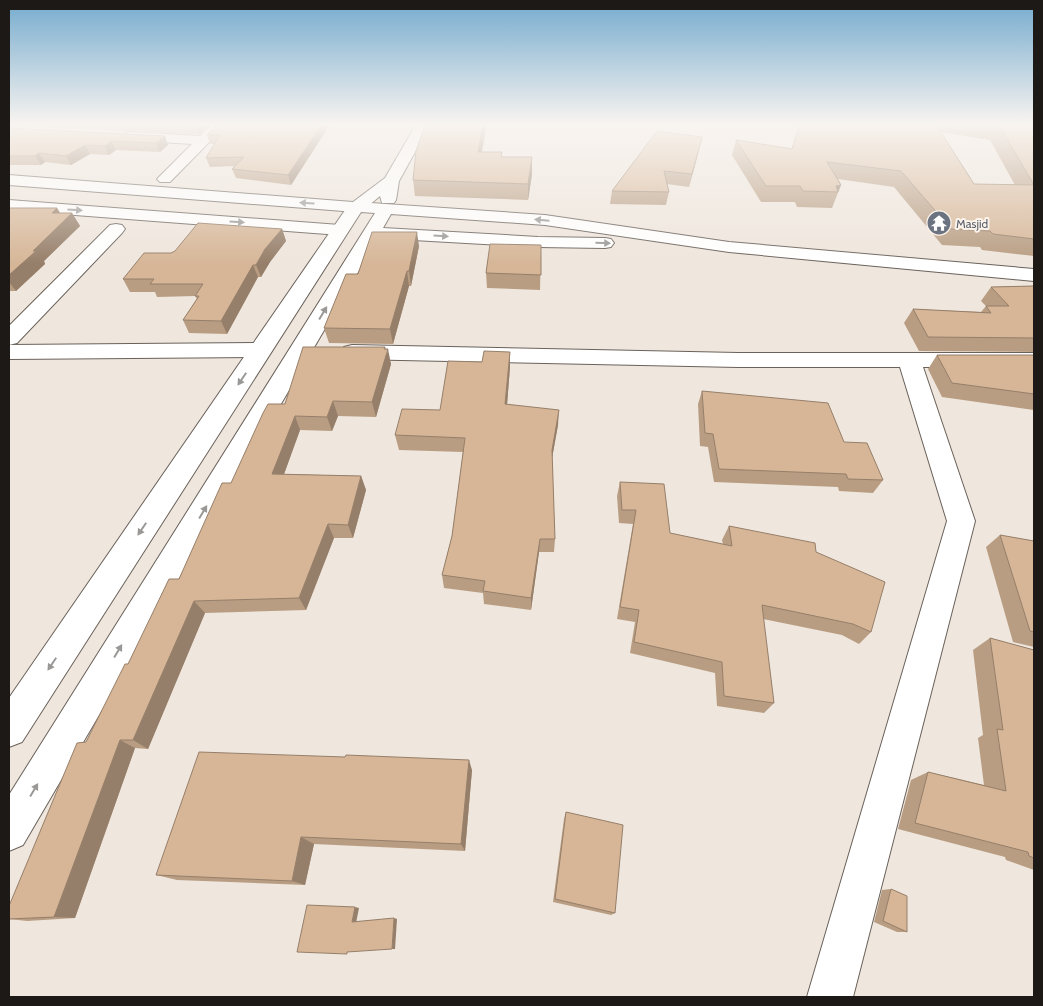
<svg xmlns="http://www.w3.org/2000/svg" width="1043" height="1006" font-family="Cabin,sans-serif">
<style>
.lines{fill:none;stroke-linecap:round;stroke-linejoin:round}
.minor-casing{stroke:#6a625b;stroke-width:2}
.tertiary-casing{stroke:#6a625b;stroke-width:2}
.secondary-casing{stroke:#6a625b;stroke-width:2}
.minor{fill:#fff;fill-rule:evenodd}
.tertiary{fill:#fff;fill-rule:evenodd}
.secondary{fill:#fff;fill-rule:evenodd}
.wall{fill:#b89d82;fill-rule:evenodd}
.shaded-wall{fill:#967f6a}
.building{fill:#d6b697;stroke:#967f6a}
.oneway{fill:#999896}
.labels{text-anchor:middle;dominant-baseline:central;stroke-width:4;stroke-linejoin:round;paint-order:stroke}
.far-worship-label{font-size:12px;fill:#5b616d;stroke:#fcf3eb;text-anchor:start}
</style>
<rect width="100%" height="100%" fill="#efe6dd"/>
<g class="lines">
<defs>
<path id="minor" d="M 214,123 L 228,123 L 170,182 L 160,182 L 157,179 L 192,144 L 128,140 L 121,136 L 128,132 L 200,136 Z
M 116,224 L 122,225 L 125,229 L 122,233 L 17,343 L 9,345 L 9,326 L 110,225 Z
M 261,343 L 269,345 L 272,350 L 269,355 L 261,357 L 9,359 L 9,345 Z
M 352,345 L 738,353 L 1034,353 L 1034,367 L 923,367 L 975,521 L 853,997 L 807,997 L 947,521 L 900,367 L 738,367 L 352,359 L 344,357 L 341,352 L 344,347 Z"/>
<path id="tertiary" d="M 417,123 L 431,123 L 399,181 L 396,200 L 394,203 L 382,203 L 380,196 L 362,211 L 356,212 L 9,185 L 9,175 L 353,202 L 385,178 Z
M 9,200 L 340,225 L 346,226 L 349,230 L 346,234 L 340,235 L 9,210 Z"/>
<path id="secondary" d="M 356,202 L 545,215 L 729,242 L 1034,269 L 1034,281 L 729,252 L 545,225 L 391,214 L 383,228 L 538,237 L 605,238 L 611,239 L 614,243 L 611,247 L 605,248 L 538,247 L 378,238 L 23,845 L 9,851 L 9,795 L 375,213 L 361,212 L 22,742 L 9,747 L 9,698 L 350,203 Z"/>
</defs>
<use href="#minor" class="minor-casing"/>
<use href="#tertiary" class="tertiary-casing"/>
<use href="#secondary" class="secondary-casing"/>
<use href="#minor" class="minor"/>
<use href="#tertiary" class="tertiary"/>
<use href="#secondary" class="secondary"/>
</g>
<path class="wall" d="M 9,123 L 212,123 L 199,134 L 9,126 Z
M 219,123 L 331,123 L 291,185 L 236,178 L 232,169 L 234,166 L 210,167 L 206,158 L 214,144 L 210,144 L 207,135 Z
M 800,123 L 1034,123 L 1034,256 L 982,250 L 980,247 L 942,245 L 894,187 L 838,179 L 841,185 L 832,208 L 797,207 L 795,202 L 761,202 L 732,155 L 736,140 L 792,149 ZM 941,132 L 990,140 L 1015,185 L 974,184 Z
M 9,128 L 165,136 L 168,145 L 160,152 L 116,150 L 109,155 L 90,154 L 71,165 L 45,162 L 41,165 L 9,165 Z
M 699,150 L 689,187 L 667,184 L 669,192 L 666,205 L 610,204 L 612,191 Z
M 482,152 L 502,157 L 532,174 L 528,200 L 415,196 L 413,180 Z
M 9,208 L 57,208 L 60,213 L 72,213 L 80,226 L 44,261 L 45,264 L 16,291 L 9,291 Z
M 282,229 L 286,241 L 270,262 L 261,277 L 258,277 L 227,334 L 189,333 L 183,320 L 197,299 L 195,296 L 157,297 L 155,292 L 130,292 L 123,279 L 171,253 Z
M 541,245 L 540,290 L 487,288 L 486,273 Z
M 419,246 L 411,286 L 409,286 L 393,344 L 329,343 L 324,328 L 358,274 Z
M 1034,286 L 1034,352 L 919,351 L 904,323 L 913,309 L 981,312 L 986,306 L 981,301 L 991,287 Z
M 385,349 L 391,364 L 376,417 L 338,416 L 332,431 L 300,430 L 284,474 L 361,476 L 366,490 L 353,538 L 334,538 L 306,610 L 205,613 L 148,749 L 135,748 L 75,918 L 27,921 L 9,919 L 9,906 L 86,742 L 128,664 L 179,579 L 231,483 L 285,404 Z
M 510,352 L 510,367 L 507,404 L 558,425 L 552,458 L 555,539 L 554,552 L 539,552 L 531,610 L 484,604 L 483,593 L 444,588 L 442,575 L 452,536 L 463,452 L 399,450 L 395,435 L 440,410 L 482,362 Z
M 937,355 L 1034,355 L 1034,410 L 942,397 L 928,369 Z
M 702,391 L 844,442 L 883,480 L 873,493 L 839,491 L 838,487 L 714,482 L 708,447 L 700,446 L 698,404 Z
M 620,482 L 670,533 L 723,544 L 722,540 L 729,526 L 816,552 L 871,632 L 859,644 L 842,635 L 763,619 L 774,703 L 764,713 L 717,706 L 715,673 L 630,653 L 635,622 L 617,619 L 633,524 L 619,523 L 617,496 Z
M 1000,535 L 1034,541 L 1034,647 L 1013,642 L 986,547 Z
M 990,638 L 1034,650 L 1034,870 L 1006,860 L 1005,857 L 898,829 L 911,780 L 928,772 L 984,785 L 978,738 L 983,735 L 973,650 Z
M 345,757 L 472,770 L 465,851 L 314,844 L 305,885 L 177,880 L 156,875 Z
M 566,812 L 615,913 L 611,915 L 553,902 L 564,819 Z
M 891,889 L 907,932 L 897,932 L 874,922 L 882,890 Z"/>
<path class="shaded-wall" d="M 199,123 L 212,123 L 199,134 L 196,125 Z
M 323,123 L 331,123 L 291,185 L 288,175 Z
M 483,123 L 487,123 L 479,168 L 478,152 Z
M 165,136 L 168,145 L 160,152 L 156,143 Z
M 702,137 L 699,150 L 689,187 L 692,174 Z
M 111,141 L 116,150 L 109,155 L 105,146 Z
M 85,145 L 90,154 L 71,165 L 66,156 Z
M 39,153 L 45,162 L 41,165 L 35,156 Z
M 532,157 L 532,174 L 528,200 L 528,184 Z
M 841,185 L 838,192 L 836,186 Z
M 57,208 L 64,220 L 72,213 L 80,226 L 44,261 L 45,264 L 16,291 L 9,282 L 9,275 L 33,251 L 52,213 Z
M 282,229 L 286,241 L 270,262 L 261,277 L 256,265 L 265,249 Z
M 417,232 L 419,246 L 411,286 L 409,271 Z
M 253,265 L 258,277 L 227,334 L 221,321 Z
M 407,271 L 409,286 L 393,344 L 390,329 Z
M 385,347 L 387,354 L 388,349 L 391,364 L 376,417 L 372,402 Z
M 510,352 L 510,367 L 506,418 L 505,404 Z
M 333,401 L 338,416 L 332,431 L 327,417 Z
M 559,410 L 558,425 L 551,464 L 552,450 Z
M 295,416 L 300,430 L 279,488 L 272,474 Z
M 361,476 L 366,490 L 353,538 L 348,525 Z
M 328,524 L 334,538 L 306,610 L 299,598 Z
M 540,539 L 539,552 L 531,610 L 531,598 Z
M 194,601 L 205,613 L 148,749 L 133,740 Z
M 120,740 L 135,748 L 75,918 L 54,917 Z
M 469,760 L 472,770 L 465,851 L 461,844 Z
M 301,837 L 314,844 L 305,885 L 292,881 Z
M 355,907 L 359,908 L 356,923 L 352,922 Z
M 394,918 L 397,919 L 395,949 L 392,949 Z"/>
<path class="building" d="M 138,123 L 199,123 L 196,125 Z
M 219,123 L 323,123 L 288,175 L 232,169 L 244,157 L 206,158 L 220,135 L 207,135 Z
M 426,123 L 483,123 L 478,152 L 502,152 L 501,157 L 532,157 L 528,184 L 413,180 L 416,151 Z
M 800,123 L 935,123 L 974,184 L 1034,185 L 999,125 L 982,123 L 1034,123 L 1034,239 L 993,234 L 990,231 L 951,229 L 901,171 L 827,162 L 841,185 L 836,186 L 838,192 L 803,191 L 800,186 L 766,186 L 736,140 L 792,149 Z
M 9,128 L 165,136 L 156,143 L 111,141 L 105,146 L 85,145 L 66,156 L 39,153 L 35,156 L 9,156 Z
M 657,131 L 702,137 L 692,174 L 664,171 L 669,192 L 612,191 Z
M 9,208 L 57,208 L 52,213 L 72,213 L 33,251 L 36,251 L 9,275 Z
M 198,223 L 282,229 L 265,249 L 256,265 L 253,265 L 221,321 L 183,320 L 199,296 L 195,296 L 203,284 L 150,284 L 154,279 L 123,279 L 144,253 L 171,253 L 175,251 Z
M 372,232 L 417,232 L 409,271 L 407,271 L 390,329 L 324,328 L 346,274 L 358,274 Z
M 490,244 L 541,245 L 541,275 L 486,273 Z
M 1034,286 L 1034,338 L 928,337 L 913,309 L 991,313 L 986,306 L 1009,306 L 991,287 Z
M 303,347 L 385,347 L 384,349 L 388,349 L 372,402 L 333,401 L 327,417 L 295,416 L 272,474 L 361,476 L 348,525 L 328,524 L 299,598 L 194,601 L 133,740 L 120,740 L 54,917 L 9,919 L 9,906 L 77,743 L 86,742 L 125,664 L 128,664 L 169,579 L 179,579 L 222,483 L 231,483 L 263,413 L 268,404 L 285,404 Z
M 484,351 L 510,352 L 505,404 L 559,410 L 552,450 L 555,539 L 540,539 L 531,598 L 483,591 L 485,581 L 442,575 L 452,536 L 465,438 L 395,435 L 402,409 L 440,410 L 448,361 L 482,362 Z
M 937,355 L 1034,355 L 1034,394 L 952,383 Z
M 702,391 L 828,403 L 844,442 L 867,443 L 883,480 L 848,479 L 846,474 L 719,469 L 713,434 L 705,433 Z
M 620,482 L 664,484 L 670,533 L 732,546 L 729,526 L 815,543 L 816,552 L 885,582 L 871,632 L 853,624 L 762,605 L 774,703 L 724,696 L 722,662 L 634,642 L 639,610 L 620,607 L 636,510 L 622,510 Z
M 1000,535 L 1034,541 L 1034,632 L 1030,631 Z
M 990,638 L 1034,650 L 1034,858 L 1029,856 L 1028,852 L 915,823 L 928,772 L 1006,791 L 997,729 L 1003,730 Z
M 199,752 L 345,757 L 346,755 L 469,760 L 461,844 L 301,837 L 292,881 L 156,875 Z
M 566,812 L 623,825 L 615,913 L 555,899 Z
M 891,889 L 907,896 L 907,932 L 883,921 Z
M 307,905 L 355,907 L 352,922 L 394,918 L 392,949 L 347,952 L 347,954 L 297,952 Z"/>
<defs><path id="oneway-solid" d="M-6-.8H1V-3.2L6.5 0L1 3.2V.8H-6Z" transform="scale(1.25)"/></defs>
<g class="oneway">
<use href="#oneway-solid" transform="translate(307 203) rotate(-176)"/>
<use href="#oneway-solid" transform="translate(75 210) rotate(4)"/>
<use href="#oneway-solid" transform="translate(542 220) rotate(-175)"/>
<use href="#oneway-solid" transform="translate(237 222) rotate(4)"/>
<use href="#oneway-solid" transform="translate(441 236) rotate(3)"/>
<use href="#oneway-solid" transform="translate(603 243) rotate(1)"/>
<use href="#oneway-solid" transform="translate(323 313) rotate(-59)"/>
<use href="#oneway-solid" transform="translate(242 379) rotate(124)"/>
<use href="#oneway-solid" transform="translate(203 512) rotate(-59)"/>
<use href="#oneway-solid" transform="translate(142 529) rotate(124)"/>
<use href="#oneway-solid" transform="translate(118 651) rotate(-59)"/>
<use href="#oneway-solid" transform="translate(52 664) rotate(124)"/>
<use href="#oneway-solid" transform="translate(34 790) rotate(-59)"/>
</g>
<linearGradient id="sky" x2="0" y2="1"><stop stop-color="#75abce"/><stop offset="0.47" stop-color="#f8f4f0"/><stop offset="1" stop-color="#f8f4f0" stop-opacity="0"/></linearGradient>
<rect width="1043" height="264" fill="url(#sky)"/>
<defs>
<symbol id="temple-disc" viewBox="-11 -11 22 22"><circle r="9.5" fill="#6b7280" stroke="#fcf3eb"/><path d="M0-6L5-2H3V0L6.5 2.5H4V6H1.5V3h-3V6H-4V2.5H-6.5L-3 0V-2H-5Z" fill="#fff"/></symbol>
</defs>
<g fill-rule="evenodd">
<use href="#temple-disc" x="925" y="209" width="28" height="28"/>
</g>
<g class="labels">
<g class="far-worship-label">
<text x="956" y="223">Masjid</text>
</g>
</g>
<rect width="1043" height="1006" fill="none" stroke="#1c1916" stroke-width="20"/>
</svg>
